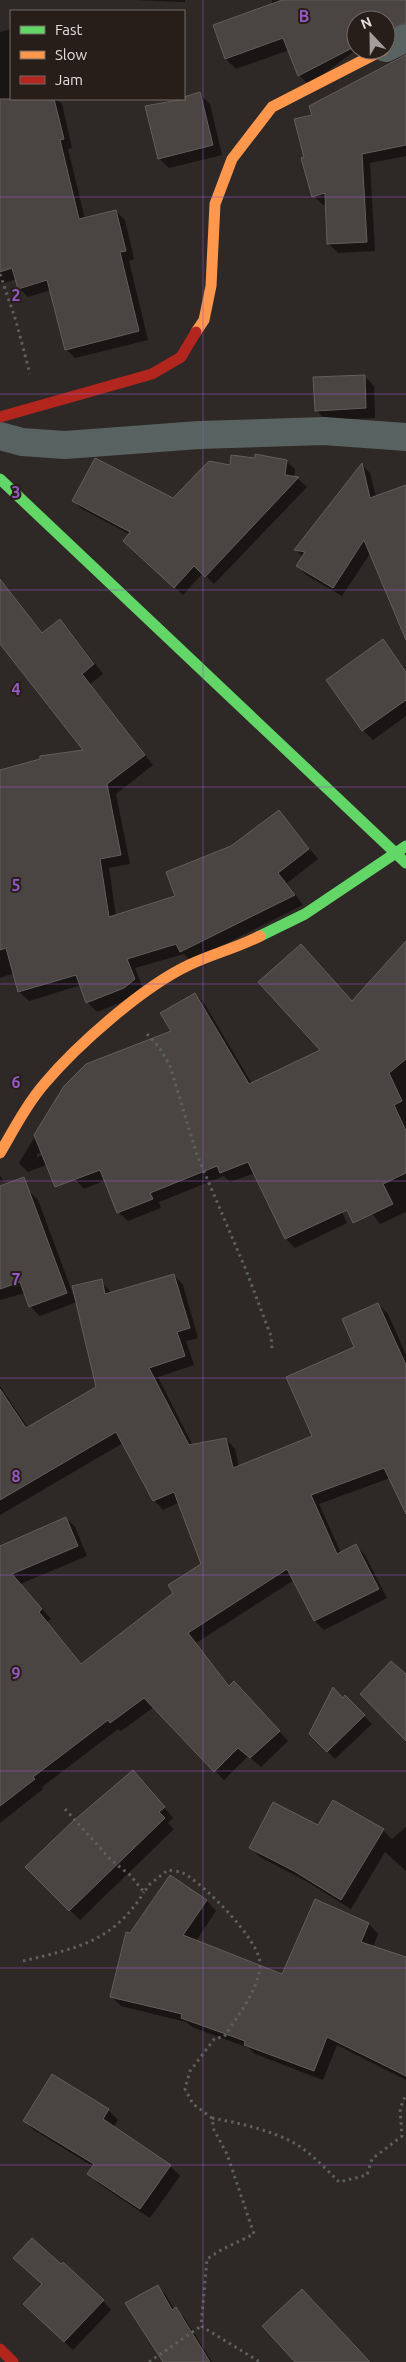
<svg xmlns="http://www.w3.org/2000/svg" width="406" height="2362" font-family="Ubuntu,sans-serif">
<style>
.shadow{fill:#0007;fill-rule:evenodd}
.building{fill:#4a4543;stroke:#635e5c}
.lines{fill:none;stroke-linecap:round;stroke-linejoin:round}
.path{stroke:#5c605e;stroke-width:3;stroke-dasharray:2.5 4;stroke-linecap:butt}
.street{stroke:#586260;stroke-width:28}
.fast{stroke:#63d668;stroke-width:11}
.slow{stroke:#ff974d;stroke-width:11}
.jam{stroke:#b3261e;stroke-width:11}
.grid{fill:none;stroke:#9558c6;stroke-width:1;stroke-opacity:0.55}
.grid-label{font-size:16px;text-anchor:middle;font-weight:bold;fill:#9558c6;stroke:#281e19;stroke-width:4;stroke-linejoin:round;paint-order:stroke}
</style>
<rect width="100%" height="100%" fill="#2e2826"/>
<path class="shadow" d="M 133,0 L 185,0 L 185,2 Z
M 398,0 L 405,36 L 386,46 L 386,20 L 356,20 L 356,50 L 309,85 L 299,75 L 289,50 L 236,69 L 226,59 L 215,26 L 272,5 L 272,0 Z
M 11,29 L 11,99 L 56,99 L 62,104 L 72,148 L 68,149 L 85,219 L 116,211 L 125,220 L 134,259 L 129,261 L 148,340 L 75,358 L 66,349 L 51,290 L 28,297 L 19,288 L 17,279 L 0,284 L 0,32 Z
M 406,93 L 406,156 L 370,163 L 375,251 L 338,253 L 329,244 L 327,204 L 323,205 L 314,196 Z
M 200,94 L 210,104 L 222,155 L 169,168 L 159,158 L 146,107 Z
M 364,376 L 374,386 L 375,418 L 326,420 L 316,410 Z
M 286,461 L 295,469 L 294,478 L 298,479 L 307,487 L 214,584 L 203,573 L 183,595 L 133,549 L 129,534 L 82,509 L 73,501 L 173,500 L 231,466 Z
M 362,465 L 370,473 L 376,497 L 406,487 L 406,621 L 371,552 L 342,596 L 306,575 L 298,566 L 303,557 L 296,550 Z
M 0,578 L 43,634 L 60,621 L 69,630 L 103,674 L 90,684 L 153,765 L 116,794 L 130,864 L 109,868 L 116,916 L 177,897 L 232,848 L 279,812 L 318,859 L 287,883 L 303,905 L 191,961 L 184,954 L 135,968 L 143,989 L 134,997 L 97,1012 L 87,1002 L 81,985 L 29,1001 L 19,992 L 14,973 L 0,978 L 0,771 L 85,750 L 0,642 Z
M 383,641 L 406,670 L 406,716 L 373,740 L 363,730 Z
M 406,943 L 406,1212 L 380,1224 L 360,1198 L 340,1208 L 347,1223 L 295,1248 L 286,1239 L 255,1173 L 230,1182 L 224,1176 L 159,1202 L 161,1208 L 128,1221 L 118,1212 L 106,1180 L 84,1189 L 75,1179 L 64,1158 L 28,1172 L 19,1163 L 65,1087 L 173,1032 L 195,994 L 204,1003 L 252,1084 L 322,1050 L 353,1002 ZM 63,1144 L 64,1147 L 37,1157 L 37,1154 Z
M 0,1176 L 4,1181 L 0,1182 Z
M 29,1191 L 38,1200 L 74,1297 L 101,1281 L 112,1294 L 174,1275 L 183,1285 L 198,1338 L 186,1341 L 194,1365 L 158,1377 L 193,1446 L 226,1439 L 235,1449 L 239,1467 L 313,1437 L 378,1304 L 388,1314 L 406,1355 L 406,1496 L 390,1478 L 319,1504 L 341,1553 L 356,1546 L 365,1555 L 387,1598 L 324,1630 L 315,1621 L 294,1580 L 196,1643 L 230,1686 L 243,1692 L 288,1741 L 261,1767 L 248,1756 L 224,1780 L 154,1707 L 121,1731 L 118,1729 L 42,1787 L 43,1789 L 0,1823 L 0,1547 L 66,1518 L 75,1527 L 87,1556 L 20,1584 L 51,1619 L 47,1622 L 82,1665 L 175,1593 L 202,1565 L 178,1503 L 163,1510 L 154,1500 L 123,1443 L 0,1515 L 0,1386 L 28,1428 L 98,1388 L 77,1302 L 40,1316 L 30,1306 L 25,1293 L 0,1300 L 0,1208 Z
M 345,1697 L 372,1724 L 335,1759 L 310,1734 Z
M 143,1782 L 173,1818 L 168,1823 L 174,1829 L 80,1920 L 27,1867 Z
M 318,1827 L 383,1830 L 392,1839 L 406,1827 L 406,1871 L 385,1852 L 351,1909 L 306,1881 L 260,1857 L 251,1848 Z
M 170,1876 L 207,1901 L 216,1911 L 196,1941 L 283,1976 L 316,1901 L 369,1924 L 378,1934 L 373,1947 L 406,1959 L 406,2080 L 337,2045 L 323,2080 L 255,2054 L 249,2048 L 192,2027 L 186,2022 L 121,2006 L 111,1996 L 131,1934 Z
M 108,2110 L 118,2120 L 113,2128 L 170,2166 L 180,2176 L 150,2218 L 99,2184 L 89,2174 L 94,2167 L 34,2130 L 24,2121 Z
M 158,2287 L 166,2295 L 174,2309 L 184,2317 L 212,2362 L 164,2362 Z
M 103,2301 L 111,2310 L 73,2350 L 34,2313 Z"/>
<path class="building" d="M 282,0 L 406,0 L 406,23 L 386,31 L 386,20 L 356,20 L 356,46 L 298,76 L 283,38 L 225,59 L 213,25 Z
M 406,55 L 406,145 L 362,154 L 367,242 L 327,244 L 325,193 L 312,197 L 301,158 L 304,157 L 294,119 L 312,115 L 309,106 Z
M 200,92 L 213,145 L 158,159 L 145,106 L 184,99 L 184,97 Z
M 0,99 L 54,99 L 64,139 L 60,140 L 79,219 L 116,210 L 126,251 L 120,252 L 139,331 L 65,350 L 47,280 L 18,289 L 12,268 L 0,272 Z
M 365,375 L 366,408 L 315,411 L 313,377 Z
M 255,454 L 287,460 L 285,475 L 299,477 L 205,577 L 194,566 L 174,588 L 123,541 L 130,532 L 72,501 L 95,458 L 173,498 L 209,461 L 230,465 L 231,455 L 255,458 Z
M 362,463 L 370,498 L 406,485 L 406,640 L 364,540 L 333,588 L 296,566 L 305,552 L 294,550 Z
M 0,579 L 42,633 L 60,619 L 94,664 L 82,674 L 145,755 L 107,784 L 121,855 L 100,859 L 109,917 L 175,896 L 166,872 L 231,846 L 279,810 L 309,849 L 278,873 L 295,895 L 180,952 L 176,944 L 127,959 L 135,979 L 124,988 L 86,1003 L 76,975 L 18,992 L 6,948 L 0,950 L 0,770 L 40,759 L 40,756 L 83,750 L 0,644 Z
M 383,639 L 406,672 L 406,700 L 362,731 L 326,680 Z
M 406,941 L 406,1059 L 389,1073 L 402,1101 L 394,1105 L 406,1131 L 406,1173 L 383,1184 L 393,1204 L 353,1223 L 347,1210 L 285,1239 L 248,1162 L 220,1173 L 217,1166 L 150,1193 L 153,1199 L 117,1213 L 100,1170 L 55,1187 L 34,1135 L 64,1086 L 86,1064 L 171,1031 L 160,1013 L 195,993 L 249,1084 L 320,1050 L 258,982 L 301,944 L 352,1001 Z
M 24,1177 L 67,1293 L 29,1307 L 20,1282 L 0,1289 L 0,1186 Z
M 174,1274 L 190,1328 L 177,1332 L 185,1356 L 149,1368 L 189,1445 L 226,1438 L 233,1468 L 312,1436 L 286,1377 L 354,1347 L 342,1319 L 378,1303 L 406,1365 L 406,1514 L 384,1468 L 311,1495 L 337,1554 L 356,1544 L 379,1589 L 314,1621 L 287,1569 L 188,1633 L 229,1686 L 234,1681 L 280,1731 L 250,1758 L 238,1748 L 214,1772 L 144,1698 L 110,1723 L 108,1720 L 33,1777 L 35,1779 L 0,1806 L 0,1546 L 66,1517 L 78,1546 L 12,1574 L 42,1609 L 39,1612 L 81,1664 L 173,1593 L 168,1585 L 201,1564 L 174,1492 L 153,1501 L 116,1432 L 0,1500 L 0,1389 L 26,1428 L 96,1387 L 72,1286 L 102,1279 L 105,1294 Z
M 391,1661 L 406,1674 L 406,1741 L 360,1694 Z
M 333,1687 L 343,1698 L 345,1695 L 365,1715 L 327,1752 L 309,1734 Z
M 133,1770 L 165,1807 L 159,1812 L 165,1818 L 69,1911 L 25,1867 L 72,1822 Z
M 333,1800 L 384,1829 L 341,1900 L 294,1871 L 249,1848 L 273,1802 L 318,1825 Z
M 170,1875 L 207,1900 L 183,1935 L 282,1974 L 315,1899 L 369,1923 L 361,1942 L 406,1957 L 406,2076 L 327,2037 L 314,2071 L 244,2045 L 245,2041 L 181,2018 L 182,2014 L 110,1997 L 126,1932 L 130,1933 Z
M 52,2074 L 109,2109 L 103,2119 L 171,2165 L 140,2209 L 87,2174 L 94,2164 L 23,2121 Z
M 32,2238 L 61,2264 L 63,2262 L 104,2300 L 64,2342 L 23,2304 L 42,2284 L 13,2258 Z
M 158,2285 L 172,2310 L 176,2307 L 210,2362 L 163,2362 L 125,2303 Z
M 302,2289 L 370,2362 L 295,2362 L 262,2326 Z"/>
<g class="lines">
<path class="path" d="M 0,274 L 16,321 L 30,374
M 147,1034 L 159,1047 L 170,1066 L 197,1155 L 246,1270 L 271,1336 L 272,1349
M 65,1809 L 111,1860 L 130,1875 L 144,1892 L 150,1884 L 168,1870 C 172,1871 179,1871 183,1873 C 203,1883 262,1942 260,1965 C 259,1989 237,2017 224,2037 L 215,2038 L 190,2071 L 185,2089 L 193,2104 L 212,2118 L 214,2130 L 227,2154 L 254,2234 L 221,2250 L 207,2259 L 201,2326 L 260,2362
M 23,1961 C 77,1948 113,1942 144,1892
M 212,2118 C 239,2123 271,2130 296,2144 C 312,2154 326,2169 339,2182 L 367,2175 L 372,2159 L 402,2136 L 400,2109 L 406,2094
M 149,2362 L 201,2326"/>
<path class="street" d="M 386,48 L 406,38
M 0,436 L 22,442 L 65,445 L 199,435 L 324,431 L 406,437"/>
<path class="fast" d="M 0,479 L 406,863
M 260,936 L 305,914 L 406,846"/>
<path class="slow" d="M 196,332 L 204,320 L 211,286 L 215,204 L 232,159 L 272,107 L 383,50
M 0,1153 C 14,1129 27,1104 45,1083 C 78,1044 144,986 189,965 C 212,954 237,948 260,936"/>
<path class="jam" d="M 0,417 L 152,374 L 181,357 L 196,332
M 0,2349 L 13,2362"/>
</g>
<path class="grid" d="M 203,0 L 203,2362M 0,197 L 406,197M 0,394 L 406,394M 0,590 L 406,590M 0,787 L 406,787M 0,984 L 406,984M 0,1181 L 406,1181M 0,1378 L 406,1378M 0,1575 L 406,1575M 0,1771 L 406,1771M 0,1968 L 406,1968M 0,2165 L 406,2165"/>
<g class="grid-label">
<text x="304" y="22">B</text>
<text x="16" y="301">2</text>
<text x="16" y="498">3</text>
<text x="16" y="695">4</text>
<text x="16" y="891">5</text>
<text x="16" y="1088">6</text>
<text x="16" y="1285">7</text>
<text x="16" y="1482">8</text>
<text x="16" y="1679">9</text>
</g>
<rect x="10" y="10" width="175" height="90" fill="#281e19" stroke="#736a66"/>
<rect x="20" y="26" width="25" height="8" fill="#63d668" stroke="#736a66"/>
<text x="55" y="35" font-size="15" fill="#e4ddda">Fast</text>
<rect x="20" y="51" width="25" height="8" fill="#ff974d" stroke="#736a66"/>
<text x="55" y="60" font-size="15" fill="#e4ddda">Slow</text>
<rect x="20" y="76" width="25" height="8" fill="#b3261e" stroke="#736a66"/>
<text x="55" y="85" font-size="15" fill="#e4ddda">Jam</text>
<g transform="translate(371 35) rotate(338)"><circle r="24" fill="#281e19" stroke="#736a66"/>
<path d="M0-4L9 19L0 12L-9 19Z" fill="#a49e9b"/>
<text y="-8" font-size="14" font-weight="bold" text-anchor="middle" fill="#e4ddda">N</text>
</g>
</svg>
